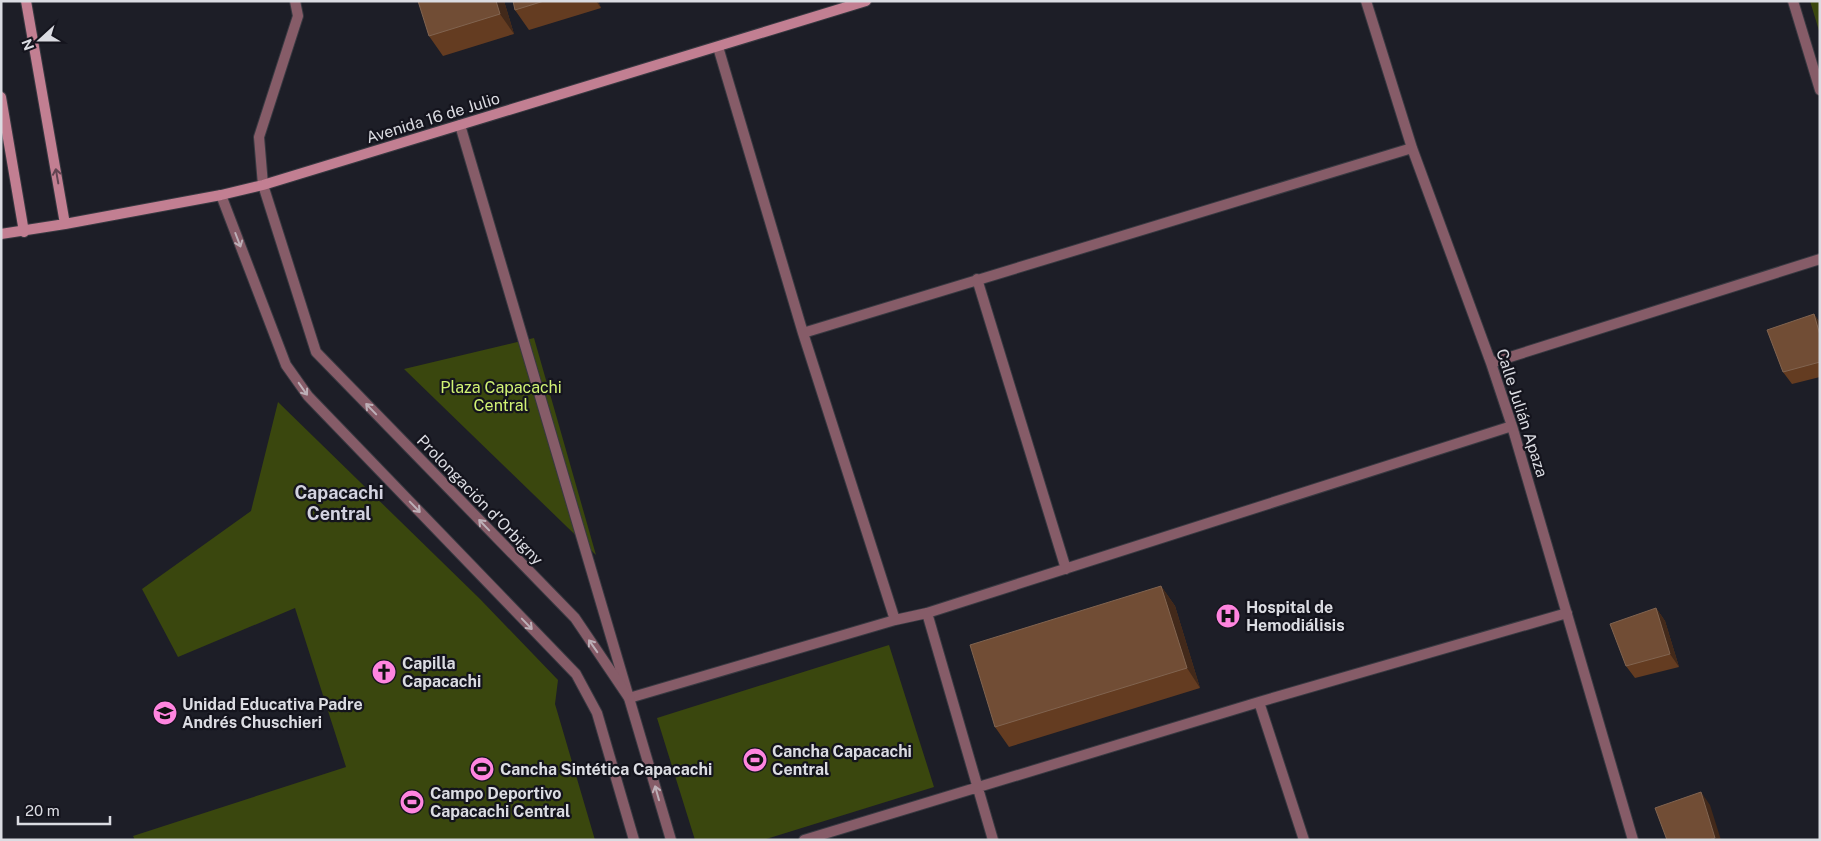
<svg xmlns="http://www.w3.org/2000/svg" width="1821" height="841" font-family="'Public Sans',sans-serif">
<style>
.green{fill:#3a470e}
.lines{fill:none;stroke-linecap:round;stroke-linejoin:round}
.minor-casing{stroke:#383941;stroke-width:12}
.tertiary-casing{stroke:#383941;stroke-width:12}
.secondary-casing{stroke:#383941;stroke-width:12}
.minor{stroke:#865c68;stroke-width:10}
.tertiary{stroke:#865c68;stroke-width:10}
.secondary{stroke:#c27f92;stroke-width:10}
.wall{fill:#643c21}
.shaded-wall{fill:#42291a}
.building{fill:#714d35;stroke:#816450}
.oneway{stroke:#624452}
.oneway2{stroke:#bdafb7}
.labels{text-anchor:middle;dominant-baseline:central;stroke-width:4.5;stroke-linejoin:round;paint-order:stroke}
.street-label{font-size:16px;fill:#dbdce2;stroke:#14141d}
.park-label{font-size:16px;fill:#d1f274;stroke:#14141d}
.poi-label{font-size:16px;font-weight:bold;fill:#dbdce2;stroke:#14141d;text-anchor:start}
.neighbourhood-label{font-size:18px;font-weight:bold;fill:#d2d2df;stroke:#14141d}
</style>
<rect width="100%" height="100%" fill="#1d1e27"/>
<path class="green" d="M 1810,1 L 1820,1 L 1820,34 Z
M 534,338 L 596,555 L 404,369 Z
M 278,402 L 480,599 L 558,680 L 555,704 L 595,840 L 135,840 L 133,836 L 346,767 L 295,608 L 178,657 L 142,589 L 251,511 Z
M 889,645 L 934,787 L 763,840 L 695,840 L 657,718 Z"/>
<g class="lines">
<defs>
<path id="minor" d="M 1366,1 L 1412,148 L 1491,363 L 1512,426 L 1633,840
M 1793,1 L 1820,90
M 718,47 L 803,333 L 895,620
M 460,125 L 629,698 L 895,620 L 927,613 L 1512,426
M 263,185 L 259,137 L 298,16 L 295,1
M 977,279 L 1066,569
M 803,333 L 1412,148
M 1491,363 L 1820,259
M 927,613 L 993,840
M 1259,702 L 1304,840
M 804,840 L 1259,702 L 1567,613"/>
<path id="tertiary" d="M 263,185 L 316,352 L 575,618 L 629,698 L 671,840
M 221,195 L 286,365 L 308,396 L 576,674 L 597,713 L 634,840"/>
<path id="secondary" d="M 26,1 L 65,224
M 1,97 L 24,232
M 1,234 L 65,224 L 221,195 L 263,185 L 866,1"/>
</defs>
<use href="#minor" class="minor-casing"/>
<use href="#tertiary" class="tertiary-casing"/>
<use href="#secondary" class="secondary-casing"/>
<use href="#minor" class="minor"/>
<use href="#tertiary" class="tertiary"/>
<use href="#secondary" class="secondary"/>
</g>
<path class="wall" d="M 504,1 L 514,34 L 443,56 L 429,36 Z
M 513,1 L 598,1 L 601,8 L 529,30 L 515,10 Z
M 1814,314 L 1820,323 L 1820,377 L 1792,384 L 1783,372 Z
M 1161,586 L 1175,606 L 1200,688 L 1009,747 L 995,727 Z
M 1656,608 L 1665,621 L 1679,667 L 1635,678 L 1626,666 Z"/>
<path class="shaded-wall" d="M 496,1 L 504,1 L 514,34 L 500,14 Z
M 596,1 L 598,1 L 601,8 Z
M 1814,314 L 1820,323 L 1820,335 Z
M 1161,586 L 1175,606 L 1200,688 L 1187,668 Z
M 1656,608 L 1665,621 L 1679,667 L 1670,654 Z
M 1701,792 L 1710,805 L 1721,840 L 1716,840 L 1715,838 Z"/>
<path class="building" d="M 418,1 L 496,1 L 500,14 L 429,36 Z
M 513,1 L 544,1 L 515,10 Z
M 1814,314 L 1820,335 L 1820,362 L 1783,372 L 1767,330 Z
M 1161,586 L 1187,668 L 995,727 L 970,645 Z
M 1656,608 L 1670,654 L 1626,666 L 1610,624 Z
M 1701,792 L 1715,838 L 1709,840 L 1667,840 L 1655,808 Z"/>
<defs><path id="oneway-shaft" d="M-6 0H5M1.5-3L5.5 0L1.5 3" fill="none" stroke-width="1.6" stroke-linecap="round" stroke-linejoin="round" transform="scale(1.25)"/></defs>
<use class="oneway" href="#oneway-shaft" transform="translate(57 176) rotate(-100)"/>
<g class="oneway2">
<use href="#oneway-shaft" transform="translate(238 240) rotate(69)"/>
<use href="#oneway-shaft" transform="translate(303 389) rotate(55)"/>
<use href="#oneway-shaft" transform="translate(371 409) rotate(-134)"/>
<use href="#oneway-shaft" transform="translate(415 507) rotate(46)"/>
<use href="#oneway-shaft" transform="translate(484 525) rotate(-134)"/>
<use href="#oneway-shaft" transform="translate(527 624) rotate(46)"/>
<use href="#oneway-shaft" transform="translate(593 646) rotate(-125)"/>
<use href="#oneway-shaft" transform="translate(657 793) rotate(-106)"/>
</g>
<defs>
<symbol id="hospital-disc" viewBox="-11 -11 22 22"><circle r="9.5" fill="#ff85df" stroke="#14141d"/><path d="M-5-5h3v3.5h4V-5h3V5h-3V1.5h-4V5h-3Z" fill="#111"/></symbol>
<symbol id="church-disc" viewBox="-11 -11 22 22"><circle r="9.5" fill="#ff85df" stroke="#14141d"/><path d="M-1.2-6h2.4v3.5h3.3v2.4h-3.3V6h-2.4V-.1h-3.3v-2.4h3.3Z" fill="#111"/></symbol>
<symbol id="school-disc" viewBox="-11 -11 22 22"><circle r="9.5" fill="#ff85df" stroke="#14141d"/><path d="M0-5L7-2L0 1L-7-2ZM-4 1L0 2.5L4 1V4Q0 6-4 4Z" fill="#111"/></symbol>
<symbol id="stadium-disc" viewBox="-11 -11 22 22"><circle r="9.5" fill="#ff85df" stroke="#14141d"/><path d="M0-5a6.5 5 0 1 0 0 10a6.5 5 0 1 0 0-10ZM-3.5-1.8h7v3.6h-7Z" fill="#111"/></symbol>
</defs>
<g fill-rule="evenodd">
<use href="#hospital-disc" x="1214" y="602" width="28" height="28"/>
<use href="#church-disc" x="370" y="658" width="28" height="28"/>
<use href="#school-disc" x="151" y="699" width="28" height="28"/>
<use href="#stadium-disc" x="741" y="746" width="28" height="28"/>
<use href="#stadium-disc" x="468" y="755" width="28" height="28"/>
<use href="#stadium-disc" x="398" y="788" width="28" height="28"/>
</g>
<g class="labels">
<g class="street-label">
<text transform="translate(433 118) rotate(-17)">Avenida 16 de Julio</text>
<text transform="translate(1522 413) rotate(72)">Calle Julián Apaza</text>
<text transform="translate(480 500) rotate(46)">Prolongación d'Orbigny</text>
</g>
<g class="park-label">
<text x="501" y="387">Plaza Capacachi<tspan x="501" dy="18">Central</tspan></text>
</g>
<g class="poi-label">
<text x="1246" y="607">Hospital de<tspan x="1246" dy="18">Hemodiálisis</tspan></text>
<text x="402" y="663">Capilla<tspan x="402" dy="18">Capacachi</tspan></text>
<text x="182" y="704">Unidad Educativa Padre<tspan x="182" dy="18">Andrés Chuschieri</tspan></text>
<text x="772" y="751">Cancha Capacachi<tspan x="772" dy="18">Central</tspan></text>
<text x="500" y="769">Cancha Sintética Capacachi</text>
<text x="430" y="793">Campo Deportivo<tspan x="430" dy="18">Capacachi Central</tspan></text>
</g>
<g class="neighbourhood-label">
<text x="339" y="492">Capacachi<tspan x="339" dy="21">Central</tspan></text>
</g>
</g>
<rect width="1821" height="841" fill="none" stroke="#dbdce2" stroke-width="5"/>
<g transform="translate(40 40) rotate(249)" stroke="#14141d" stroke-width="4" paint-order="stroke">
<path d="M0-4L9 19L0 12L-9 19Z" fill="#dbdce2"/>
<text y="-8" font-size="14" font-weight="bold" text-anchor="middle" fill="#dbdce2">N</text>
</g>
<path d="M18 816v8h92v-8" fill="none" stroke="#dbdce2" stroke-width="2.5"/>
<text x="25" y="816" font-size="15" fill="#dbdce2" stroke="#14141d" stroke-width="4" paint-order="stroke">20 m</text>
</svg>
